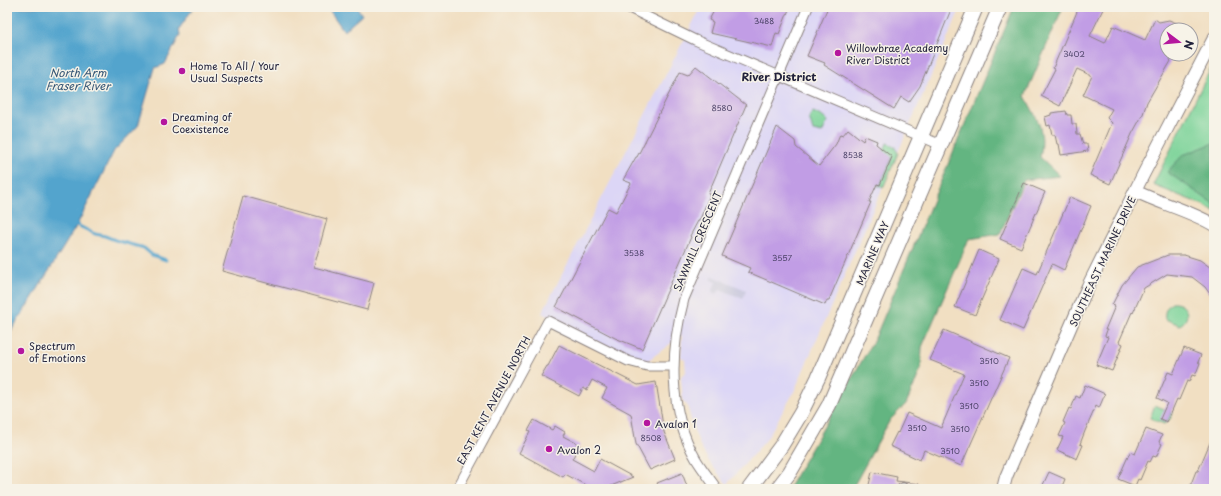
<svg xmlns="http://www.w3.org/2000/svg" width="1221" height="496" font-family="'Playpen Sans',sans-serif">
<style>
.built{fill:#dcd6f6}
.industrial{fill:#c2c2dc}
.green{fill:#7bd399;stroke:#4e7a6a}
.forest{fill:#64b581;stroke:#436c5e}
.water{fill:#52a4cd;stroke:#3a6384}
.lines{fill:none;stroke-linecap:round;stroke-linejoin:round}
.stream{stroke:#52a4cd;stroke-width:3}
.building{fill:#c19de5}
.street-casing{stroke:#8a807e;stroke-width:11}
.secondary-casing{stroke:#8a807e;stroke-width:14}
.primary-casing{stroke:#8a807e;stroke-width:16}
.street{stroke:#fff;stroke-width:9}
.secondary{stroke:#fff;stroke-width:12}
.primary{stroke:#fff;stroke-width:14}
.poi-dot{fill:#b5179e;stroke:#f7f3e8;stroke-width:1.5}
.labels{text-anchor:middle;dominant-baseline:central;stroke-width:3;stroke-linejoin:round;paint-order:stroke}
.number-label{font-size:8px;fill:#4a4166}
.poi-label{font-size:10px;fill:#22223b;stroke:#f7f3e8;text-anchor:start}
.street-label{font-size:10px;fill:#22223b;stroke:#f7f3e8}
.water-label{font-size:11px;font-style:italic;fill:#355675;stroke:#f7f3e8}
.neighbourhood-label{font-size:11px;font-weight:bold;fill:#22223b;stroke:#f7f3e8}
</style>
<rect width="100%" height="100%" fill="#f7f3e8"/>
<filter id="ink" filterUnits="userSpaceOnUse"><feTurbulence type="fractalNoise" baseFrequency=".025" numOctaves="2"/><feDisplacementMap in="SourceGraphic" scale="8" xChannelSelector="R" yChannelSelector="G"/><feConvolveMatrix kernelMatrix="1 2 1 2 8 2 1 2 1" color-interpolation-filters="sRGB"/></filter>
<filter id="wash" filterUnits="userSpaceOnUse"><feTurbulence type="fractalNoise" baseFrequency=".012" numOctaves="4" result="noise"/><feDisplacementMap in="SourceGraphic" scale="16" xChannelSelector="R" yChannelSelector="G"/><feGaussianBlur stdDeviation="0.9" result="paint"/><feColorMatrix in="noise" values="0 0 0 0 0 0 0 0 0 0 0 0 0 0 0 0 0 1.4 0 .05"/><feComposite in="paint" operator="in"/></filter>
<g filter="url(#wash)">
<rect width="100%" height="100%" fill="#f1dfc2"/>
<path class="built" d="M 701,7 L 961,7 L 793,394 L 766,440 L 727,484 L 710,463 L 701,448 L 694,430 L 687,405 L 683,401 L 681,378 L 682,375 L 686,372 L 685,360 L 681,357 L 681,355 L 682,335 L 646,362 L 618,353 L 542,313 Z"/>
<path class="industrial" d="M 713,276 L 746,290 L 743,299 L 720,289 L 717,294 L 712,292 L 716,282 L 711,280 Z"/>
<path class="green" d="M 1214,62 L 1214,211 L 1203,205 L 1153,185 Z
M 813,112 L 820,115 L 828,121 L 822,133 L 813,131 L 809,117 Z
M 887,143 L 894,146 L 898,153 L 883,188 L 877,185 L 878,184 L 880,185 L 892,158 L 884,151 Z
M 1172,303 C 1186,302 1193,317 1180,325 L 1165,319 C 1164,312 1166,307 1172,303 Z
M 1155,405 L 1173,413 L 1170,419 L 1164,424 L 1150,418 Z"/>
<path class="forest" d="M 1014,7 L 1063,7 L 1025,96 C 1037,119 1046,130 1040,157 L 1060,176 L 1024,180 L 1000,234 L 969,239 L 922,347 L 921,369 L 906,404 L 890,420 L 852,489 L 788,489 L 875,338 Z
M 1214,143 L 1214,204 L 1167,172 L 1183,155 Z"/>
<path class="water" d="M 7,7 L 194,7 L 179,29 L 180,35 L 165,64 L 155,68 L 138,126 L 114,151 L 77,225 L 33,297 L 7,337 Z
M 327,7 L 357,7 L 362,15 L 344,31 Z"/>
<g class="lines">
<path class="stream" d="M 77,225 L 95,234 L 105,236 L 115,240 L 144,248 L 152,255 L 166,260"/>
</g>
<g id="blocks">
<path class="building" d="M 716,7 L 790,7 L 779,34 L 776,33 L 772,47 L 710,33 L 713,22 L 709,20 Z
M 828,7 L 952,7 L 920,86 L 909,102 L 901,97 L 894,109 L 824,65 L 825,63 L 807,56 Z
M 1079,7 L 1104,7 L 1090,36 L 1105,43 L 1113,26 L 1145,40 L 1155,19 L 1159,22 L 1169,20 L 1179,24 L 1176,30 L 1167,30 L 1167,54 L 1172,54 L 1170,60 L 1171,61 L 1147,102 L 1143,114 L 1132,134 L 1110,184 L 1090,175 L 1112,123 L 1107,118 L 1112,109 L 1083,95 L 1092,76 L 1077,69 L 1060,106 L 1041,96 L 1055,69 L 1053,68 Z
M 696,66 L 746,105 L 708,194 L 710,195 L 700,219 L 699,219 L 690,236 L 691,237 L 642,349 L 615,338 L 556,307 L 608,208 L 616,212 L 631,183 L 623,180 L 636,157 L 637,157 L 680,72 L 688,75 Z
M 1066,111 L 1067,115 L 1071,115 L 1072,124 L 1076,124 L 1077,134 L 1080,134 L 1083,144 L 1087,144 L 1088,151 L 1061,155 L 1059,144 L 1057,144 L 1055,135 L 1052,135 L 1050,125 L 1047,126 L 1045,117 L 1051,115 L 1051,113 Z
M 777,127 L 795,141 L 796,147 L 819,166 L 836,144 L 840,134 L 843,135 L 848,129 L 863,141 L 865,136 L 877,141 L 876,144 L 892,157 L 880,185 L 877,184 L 869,202 L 871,202 L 829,300 L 827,300 L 825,305 L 748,272 L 750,268 L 722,256 Z
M 1024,183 L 1045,192 L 1021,248 L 1000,239 Z
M 243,196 L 327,219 L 314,267 L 374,283 L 367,310 L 222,271 Z
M 1070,197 L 1091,206 L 1064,270 L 1052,264 L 1023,330 L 1000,320 L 1023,268 L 1037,274 Z
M 979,250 L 999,259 L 975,315 L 955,307 Z
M 1168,255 L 1184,255 L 1200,260 L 1214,270 L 1214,300 L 1205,287 L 1192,277 L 1167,274 L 1144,288 L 1133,313 L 1132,312 L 1119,342 L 1123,344 L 1112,371 L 1096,365 L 1108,337 L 1105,336 L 1107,330 L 1105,330 L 1115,306 L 1112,305 L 1122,285 L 1137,267 Z
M 944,330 L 1009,358 L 961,466 L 924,450 L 920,460 L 890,446 L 897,432 L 898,433 L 907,413 L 941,428 L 964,374 L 930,360 Z
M 559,345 L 638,385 L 656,382 L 664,432 L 675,459 L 650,470 L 636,444 L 631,414 L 602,398 L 607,388 L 592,380 L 587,390 L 583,388 L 579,396 L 541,376 L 547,366 L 548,366 Z
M 1184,348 L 1201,355 L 1198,362 L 1200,363 L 1195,376 L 1192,375 L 1189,382 L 1187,381 L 1179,400 L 1177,399 L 1167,422 L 1160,419 L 1167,403 L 1157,398 L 1168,372 L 1173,374 Z
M 1085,385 L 1105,394 L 1099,408 L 1096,406 L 1085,431 L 1080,444 L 1083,445 L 1077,459 L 1057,450 L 1063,437 L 1059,436 L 1065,423 L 1063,422 L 1069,408 L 1071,409 L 1076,396 L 1080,398 Z
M 534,420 L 552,430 L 555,426 L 565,432 L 563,436 L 580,445 L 572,459 L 594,471 L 600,459 L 633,477 L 611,486 L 612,489 L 593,489 L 565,474 L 563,477 L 519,453 L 530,432 L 528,431 Z
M 1146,429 L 1162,435 L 1159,442 L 1162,444 L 1156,457 L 1153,456 L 1150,462 L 1148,461 L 1140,480 L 1138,479 L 1135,486 L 1118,479 L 1130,452 L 1135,454 Z
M 1214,433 L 1214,489 L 1189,489 L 1196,471 L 1198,471 Z
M 872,472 L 897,477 L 896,481 L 919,484 L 919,489 L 909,489 L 908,485 L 903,482 L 898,485 L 897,489 L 868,489 Z
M 1049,472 L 1065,479 L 1061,489 L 1041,489 Z
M 682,473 L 688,489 L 660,489 L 657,483 Z"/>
</g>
</g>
<g filter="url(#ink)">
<use href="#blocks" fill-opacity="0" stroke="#8a807e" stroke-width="1"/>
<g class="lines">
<defs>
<path id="street" d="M 627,7 L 695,40 L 941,145
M 457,489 L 548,321 L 628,361 L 647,366 L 674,366
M 717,489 C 710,479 702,469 696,459 C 668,411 670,351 684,299 L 808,7
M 903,489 L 903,488"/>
<path id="secondary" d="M 1135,191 C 1161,204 1189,210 1214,225
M 1003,489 L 1006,477 L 1088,286 L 1143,175 L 1214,38"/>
<path id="primary" d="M 749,489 L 781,446 L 801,413 L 818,378 L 976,7
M 777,489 L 790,472 L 829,405 L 1000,7"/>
</defs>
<use href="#street" class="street-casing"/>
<use href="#secondary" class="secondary-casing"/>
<use href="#primary" class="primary-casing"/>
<use href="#street" class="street"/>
<use href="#secondary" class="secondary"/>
<use href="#primary" class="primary"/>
</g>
</g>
<g class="poi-dot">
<circle cx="838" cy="53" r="4"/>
<circle cx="182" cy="71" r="4"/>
<circle cx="164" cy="122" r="4"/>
<circle cx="21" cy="351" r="4"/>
<circle cx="647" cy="423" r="4"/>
<circle cx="549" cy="449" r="4"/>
</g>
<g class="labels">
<g class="number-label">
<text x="764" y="21">3488</text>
<text x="1074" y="54">3402</text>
<text x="722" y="108">8580</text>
<text x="853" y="155">8538</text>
<text x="634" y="253">3538</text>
<text x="782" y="258">3557</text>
<text x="989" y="361">3510</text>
<text x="979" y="383">3510</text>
<text x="969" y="406">3510</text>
<text x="917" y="428">3510</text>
<text x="960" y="429">3510</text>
<text x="651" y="438">8508</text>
<text x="950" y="451">3510</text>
</g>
<g class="poi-label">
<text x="846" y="47">Willowbrae Academy<tspan x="846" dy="12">River District</tspan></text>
<text x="190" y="65">Home To All / Your<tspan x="190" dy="12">Usual Suspects</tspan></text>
<text x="172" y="116">Dreaming of<tspan x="172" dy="12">Coexistence</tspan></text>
<text x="29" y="345">Spectrum<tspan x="29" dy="12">of Emotions</tspan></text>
<text x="655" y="423">Avalon 1</text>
<text x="557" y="449">Avalon 2</text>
</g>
<g class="street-label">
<text transform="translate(697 241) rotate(-67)">SAWMILL CRESCENT</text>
<text transform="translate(872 253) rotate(-67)">MARINE WAY</text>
<text transform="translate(1102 261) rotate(-65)">SOUTHEAST MARINE DRIVE</text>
<text transform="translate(493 400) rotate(-62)">EAST KENT AVENUE NORTH</text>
</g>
<g class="water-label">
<text x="78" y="72">North Arm<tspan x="78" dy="13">Fraser River</tspan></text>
</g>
<g class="neighbourhood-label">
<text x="779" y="76">River District</text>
</g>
</g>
<rect width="1221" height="496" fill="none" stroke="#f7f3e8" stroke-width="24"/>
<g transform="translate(1179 42) rotate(106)"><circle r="19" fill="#f7f3e8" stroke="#a29fa3"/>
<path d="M0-3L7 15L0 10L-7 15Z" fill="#b5179e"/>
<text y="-6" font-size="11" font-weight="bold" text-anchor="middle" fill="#22223b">N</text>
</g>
</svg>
